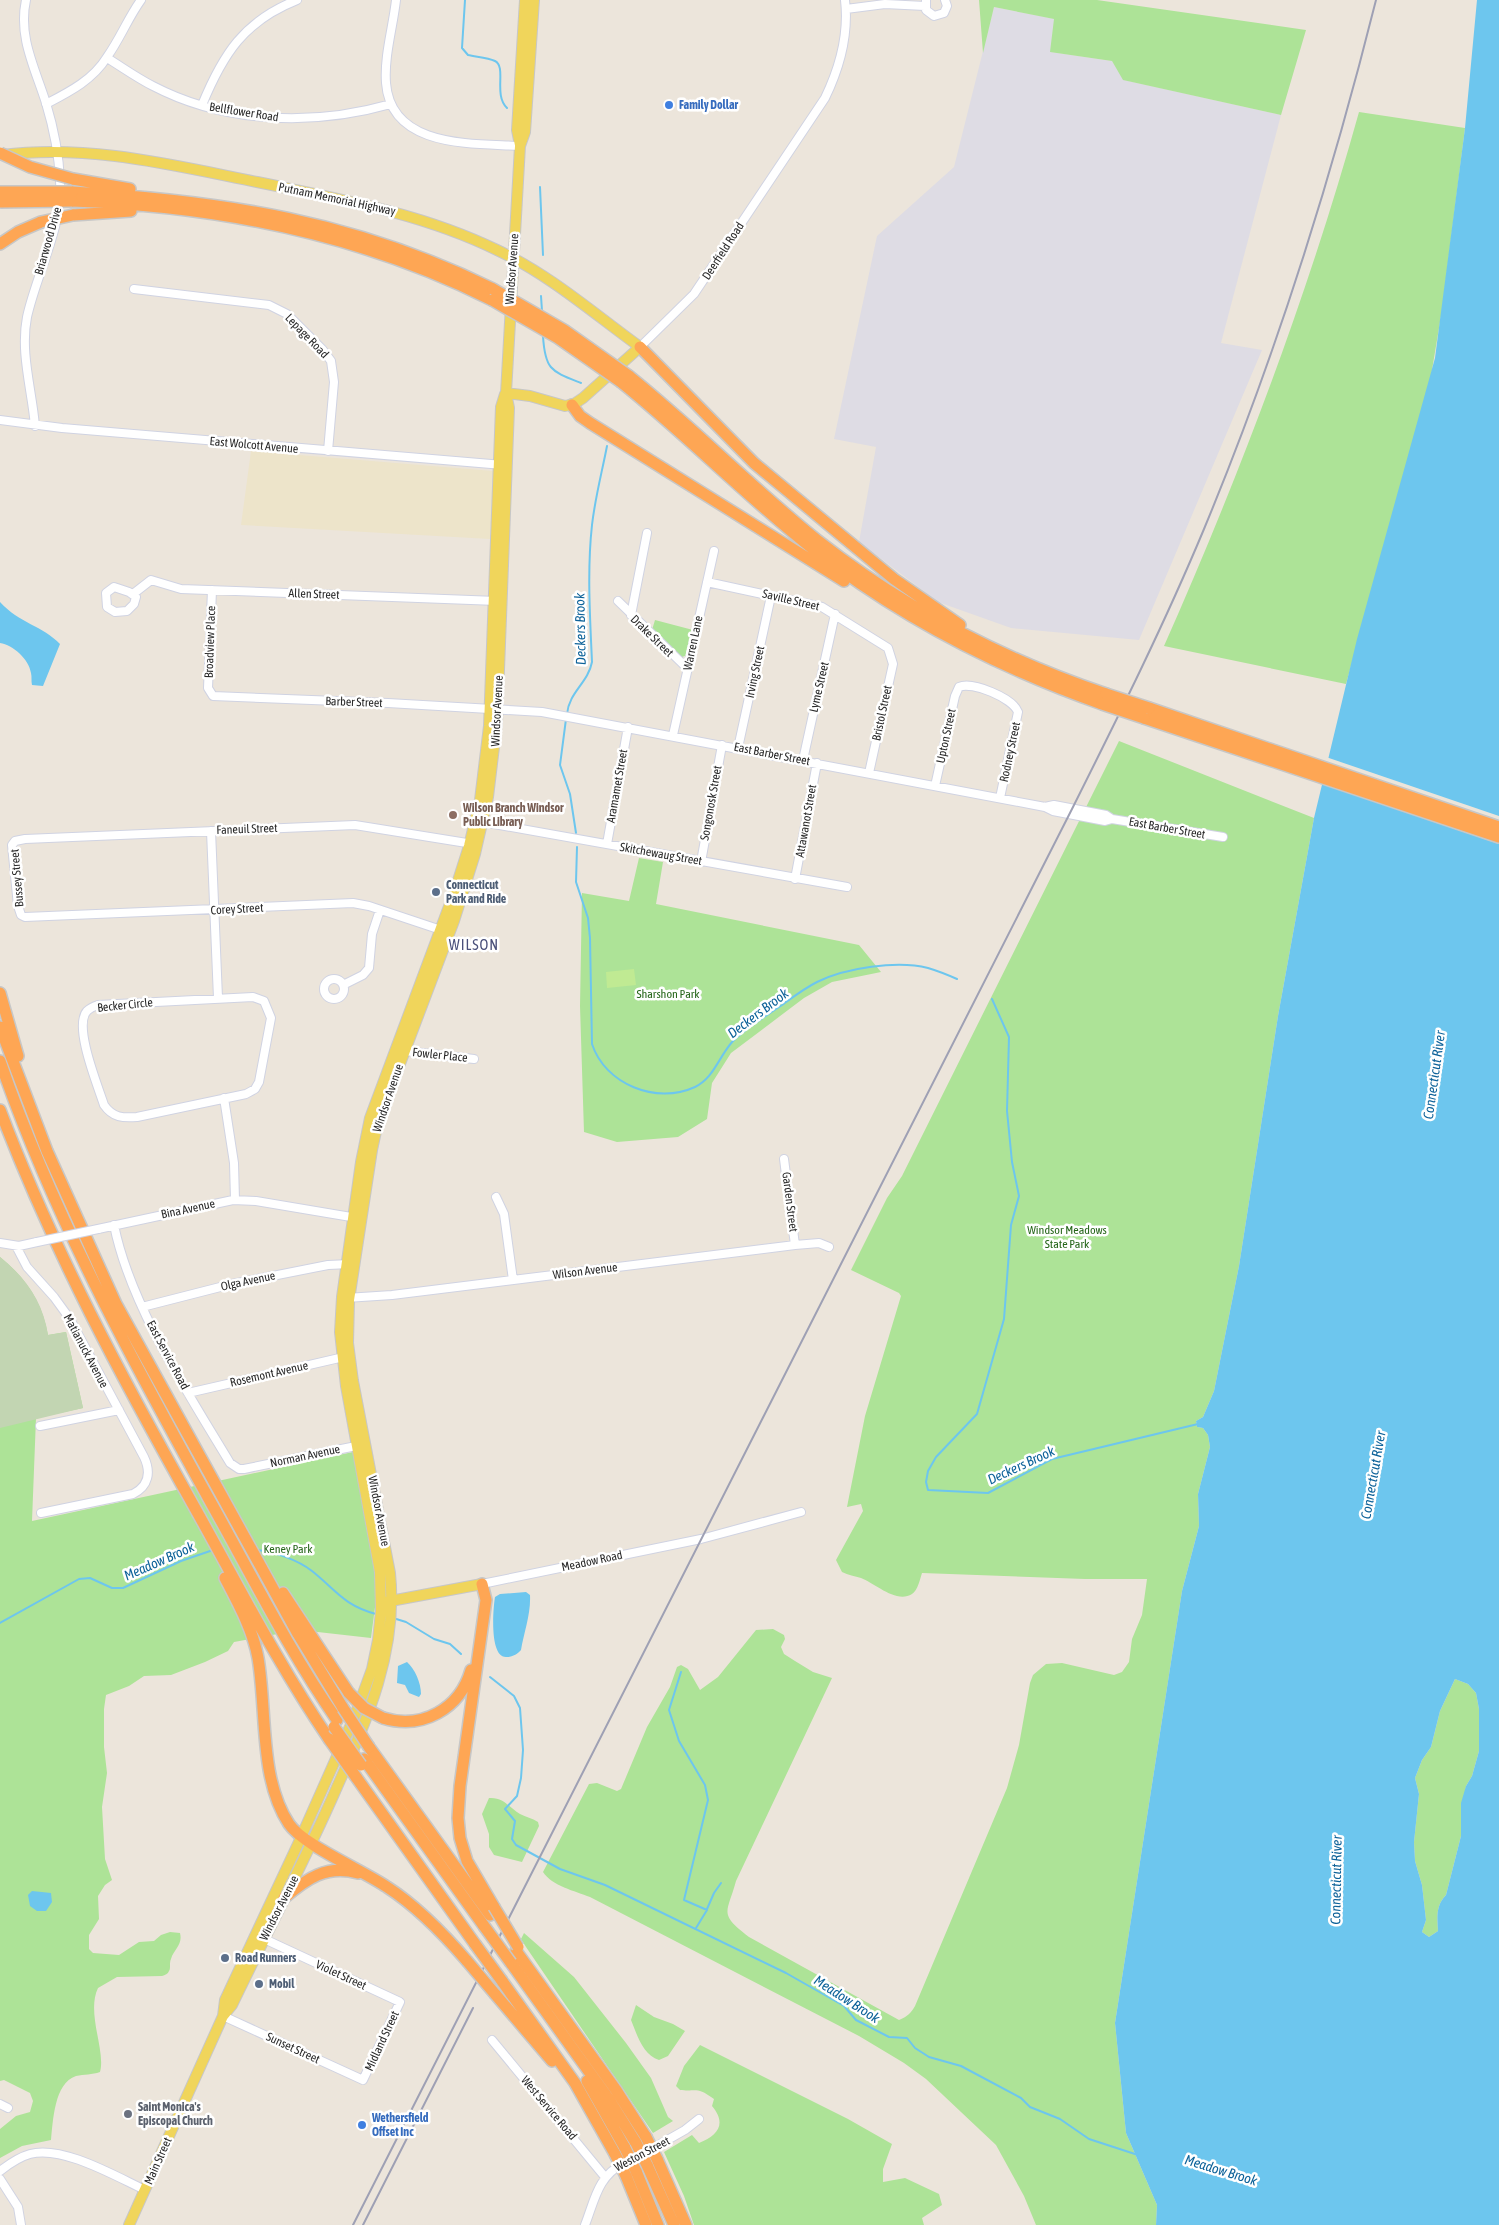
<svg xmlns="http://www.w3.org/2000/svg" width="1499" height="2225" font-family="'Asap Condensed',sans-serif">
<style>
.industrial{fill:#dedce4}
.education{fill:#ede4ca}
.green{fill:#ade397}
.cemetery{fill:#c2d5b2}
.pitch{fill:#c0ea93}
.water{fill:#6dc6ee;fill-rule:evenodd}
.pier{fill:#ece5db}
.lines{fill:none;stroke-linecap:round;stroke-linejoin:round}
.stream{stroke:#6dc6ee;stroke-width:2}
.minor-casing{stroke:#d0d3e2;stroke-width:10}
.major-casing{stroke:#c7c7c7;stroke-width:12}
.highway-casing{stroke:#c7c7c7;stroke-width:14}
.minor{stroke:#fff;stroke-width:8}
.major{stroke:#f0d55b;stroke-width:10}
.highway{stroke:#fea654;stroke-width:11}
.rail{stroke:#9ea0b4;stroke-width:2}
.minor-bridge-casing{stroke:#d0d3e2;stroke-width:10;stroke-linecap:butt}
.highway-bridge-casing{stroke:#c7c7c7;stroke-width:14;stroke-linecap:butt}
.minor-bridge{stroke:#fff;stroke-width:8}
.highway-bridge{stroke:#fea654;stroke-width:11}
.shop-dot{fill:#3f7fe0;stroke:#fff;stroke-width:2}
.education-dot{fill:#8d6e63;stroke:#fff;stroke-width:2}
.service-dot{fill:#5c6f8a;stroke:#fff;stroke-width:2}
.worship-dot{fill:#6b7280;stroke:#fff;stroke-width:2}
.labels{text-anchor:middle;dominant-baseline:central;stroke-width:5;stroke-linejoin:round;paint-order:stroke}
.shop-label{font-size:12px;font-weight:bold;fill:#366cbe;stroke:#fff;text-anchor:start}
.street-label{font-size:12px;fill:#292929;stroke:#fff}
.education-label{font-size:12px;font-weight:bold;fill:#785e54;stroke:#fff;text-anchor:start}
.service-label{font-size:12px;font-weight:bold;fill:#4e5e75;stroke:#fff;text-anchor:start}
.park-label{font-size:12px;fill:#26661a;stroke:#fff}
.worship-label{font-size:12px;font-weight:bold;fill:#5b616d;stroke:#fff;text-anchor:start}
.water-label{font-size:14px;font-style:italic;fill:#0d6299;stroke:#fff}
.quarter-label{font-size:15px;letter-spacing:1px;fill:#4a507a;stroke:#fff}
</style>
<rect width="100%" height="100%" fill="#ece5db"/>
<path class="industrial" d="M 994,7 L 1055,19 L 1051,52 L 1112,61 L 1124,80 L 1281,115 L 1221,343 L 1262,350 L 1139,640 L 1011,628 L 938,602 L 859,542 L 876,447 L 834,439 L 877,236 L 954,167 Z"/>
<path class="education" d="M 251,451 L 493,471 L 490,539 L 241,525 Z"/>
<path class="green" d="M 979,0 L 1097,0 L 1306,30 L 1281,115 L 1123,80 L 1112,61 L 1050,52 L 1054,19 L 994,7 L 983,53 Z
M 1359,112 L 1465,128 L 1442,310 L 1431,376 L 1346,684 L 1164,646 C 1241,472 1308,295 1359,112 Z
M 655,620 L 693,630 L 687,655 L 682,657 L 652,630 Z
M 1119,741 L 1314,818 L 1278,1016 L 1239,1266 L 1214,1391 L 1203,1417 L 1196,1421 L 1197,1427 L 1203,1428 L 1208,1435 L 1210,1447 L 1198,1494 L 1199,1526 L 1182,1591 L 1115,2023 L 1126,2133 L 1157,2205 L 1156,2225 L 1036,2225 L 1024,2196 L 996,2145 L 926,2079 L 904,2063 L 859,2036 L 590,1897 C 575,1891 552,1886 543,1872 L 589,1784 L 597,1783 L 617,1791 L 621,1789 L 647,1727 L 670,1687 L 677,1667 L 681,1665 L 688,1669 L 700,1690 L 718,1677 L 756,1630 L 773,1629 L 784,1635 L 785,1639 L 781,1647 L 784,1654 L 795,1661 L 813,1672 L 832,1678 L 736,1881 C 727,1914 718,1913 749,1937 L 899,2020 C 907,2017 911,2013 915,2006 L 1007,1788 L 1019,1745 L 1030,1683 L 1033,1675 L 1046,1664 L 1062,1663 L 1114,1675 L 1122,1672 L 1129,1662 L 1132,1639 L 1142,1615 L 1147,1579 L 1085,1579 L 922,1573 C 920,1579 918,1590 912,1594 C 896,1604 875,1583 861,1578 C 855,1576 848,1575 842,1572 L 836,1560 L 863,1511 L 861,1504 L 847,1507 L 865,1416 L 901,1296 L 899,1293 L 851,1270 L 887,1198 L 902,1176 Z
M 639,858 L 663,862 L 656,904 L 859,945 L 881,972 L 832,982 L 804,998 L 731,1053 L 712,1083 L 707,1119 L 678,1137 L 617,1142 L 584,1132 L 580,1006 L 582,893 L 629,901 Z
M 0,1257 C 27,1279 42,1302 48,1335 L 66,1332 L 83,1408 L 36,1418 L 32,1521 L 353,1452 L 378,1584 L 371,1638 L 300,1630 L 234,1642 L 228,1651 L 205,1662 L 171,1675 L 144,1676 L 129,1686 L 106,1695 L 104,1709 L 104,1747 L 107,1773 L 102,1807 L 105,1859 L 112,1880 L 105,1885 L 98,1896 L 99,1919 L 89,1935 L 89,1949 L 93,1953 L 119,1955 L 139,1942 L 154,1941 L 161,1935 L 170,1932 L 180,1933 C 183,1945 174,1949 171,1959 C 169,1963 171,1968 169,1971 C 168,1974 165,1975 162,1976 L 117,1977 L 98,1988 C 86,2013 106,2051 100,2072 C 92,2075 84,2074 76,2076 C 54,2083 53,2122 51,2140 L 22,2146 L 0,2158 L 0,2129 L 16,2116 L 30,2112 L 33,2101 L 30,2093 L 4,2080 L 0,2081 Z
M 1455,1679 L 1468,1684 L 1476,1693 L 1479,1709 L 1479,1751 L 1472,1776 L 1466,1786 L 1461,1836 L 1446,1895 C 1436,1905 1437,1917 1438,1931 L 1429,1937 L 1422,1932 L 1426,1920 L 1422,1885 L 1415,1861 L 1414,1842 L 1419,1794 L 1415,1778 L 1422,1760 L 1431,1747 L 1440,1711 Z
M 489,1798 C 504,1797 508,1807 520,1814 C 526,1817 532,1818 538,1822 L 539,1826 L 522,1862 L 494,1855 L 489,1847 L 489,1834 L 482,1814 Z
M 524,1933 L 574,1977 L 626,2043 L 651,2078 L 668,2117 L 673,2121 L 653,2133 L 526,1947 L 521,1939 Z
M 636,2005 L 654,2017 L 673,2024 L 685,2031 L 668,2056 L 659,2060 C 643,2055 637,2035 631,2020 Z
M 700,2045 L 848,2119 L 892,2144 L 883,2169 L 883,2182 L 905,2178 L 939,2194 L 942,2205 L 922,2218 L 924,2225 L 694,2225 L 684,2196 L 664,2152 L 692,2135 L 699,2143 C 718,2135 727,2124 712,2106 L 714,2099 C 696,2086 697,2092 680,2090 L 676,2086 L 684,2066 Z"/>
<path class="cemetery" d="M 0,1257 C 26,1278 43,1302 48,1335 L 66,1332 L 83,1408 L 0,1428 Z"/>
<path class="pitch" d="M 634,969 L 636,985 L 607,988 L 606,972 Z"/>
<path class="water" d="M 1477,0 L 1499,0 L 1499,2225 L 1156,2225 L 1157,2205 L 1126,2133 L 1115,2023 L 1182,1591 L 1199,1526 L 1198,1494 L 1210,1447 L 1208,1435 L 1203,1428 L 1197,1427 L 1196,1421 L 1203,1417 L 1214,1391 L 1239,1266 L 1278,1016 L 1314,818 L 1357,639 L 1435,358 L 1465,128 ZM 1455,1679 L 1468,1684 L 1476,1693 L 1479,1709 L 1479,1751 L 1472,1776 L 1466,1786 L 1461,1803 L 1461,1836 L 1446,1895 C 1436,1905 1437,1917 1438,1931 L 1429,1937 L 1422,1932 L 1426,1920 L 1422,1885 L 1415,1861 L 1414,1842 L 1419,1794 L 1415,1778 L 1422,1760 L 1431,1747 L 1440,1711 Z
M 0,602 C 19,623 43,626 60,644 L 43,686 L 32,685 C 31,681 32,677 31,673 C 29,659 13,645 0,643 Z
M 526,1592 L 530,1595 C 531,1614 524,1632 521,1650 C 518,1654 512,1657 507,1657 C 489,1659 493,1609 495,1597 L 500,1594 Z
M 407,1662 C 415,1669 421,1683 421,1694 L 419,1697 L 409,1693 L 405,1685 L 397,1683 L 398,1666 Z
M 32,1891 L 51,1893 L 52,1902 L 46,1911 L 37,1911 L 30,1906 L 28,1895 Z"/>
<path class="pier" d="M 1326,757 L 1499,816 L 1499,844 L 1320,783 Z"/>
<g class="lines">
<path class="stream" d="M 465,0 L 462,48 L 468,55 C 476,57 487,57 495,61 C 507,67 493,95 507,108
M 540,187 L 543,255
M 541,296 L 542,311
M 543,336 C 545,370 551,371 581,383
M 567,714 C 569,692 588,683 592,662 C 590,617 587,570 592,525 C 595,498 602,472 607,446
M 566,719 L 560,765 L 570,794 L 576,833
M 577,847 L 576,882 L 588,918 L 590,938 L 592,1044 C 605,1084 656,1105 695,1087 C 714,1078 719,1056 733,1041 C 747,1027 766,1016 782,1005 C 793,997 805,988 817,982 C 845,968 897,960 928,968 C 938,971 948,975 957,979
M 992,999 L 1009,1037 L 1007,1111 L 1012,1162 L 1019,1196 L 1011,1225 L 1004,1319 L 977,1414 L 936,1457 L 928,1471 L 926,1482 L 928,1490 L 988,1493 L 1052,1459 L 1198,1424
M 257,1550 C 275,1552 298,1560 312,1571 C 336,1590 343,1605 376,1614
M 393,1618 L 406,1622 L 434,1639 L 450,1644 L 461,1654
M 0,1623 L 79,1579 L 90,1578 L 112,1588 L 123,1588 L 181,1561 L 213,1550
M 681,1672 L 669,1710 L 679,1741 L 705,1785 L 708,1800 L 684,1900 L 707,1910 L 696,1928
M 490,1677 L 514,1696 L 520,1708 L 523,1750 L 521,1778 L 517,1796 L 505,1809 L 515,1821 L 512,1839 L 516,1845 L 560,1869 L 605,1885 L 786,1973 L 844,2006 L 856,2020 L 889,2037 L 907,2038 L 915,2048 L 929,2057 L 961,2066 L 1021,2098 L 1030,2107 L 1060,2119 L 1089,2139 L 1138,2155
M 707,1909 L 714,1893 L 721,1883"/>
<defs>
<path id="minor" d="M 26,0 C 18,37 35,68 46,103 C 53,126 59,156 60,181 C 63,227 37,272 27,317 C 20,353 32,390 35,426
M 396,0 C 393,27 384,56 386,83 C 391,149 474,143 520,146
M 926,0 L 926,10 L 934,16 L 944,13 L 947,6 L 945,0
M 846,9 L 885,4 L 925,6
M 107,58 C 122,67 137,78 153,86 C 226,124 314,126 391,104
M 46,104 C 69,92 93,80 107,57 C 120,39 128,18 141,0
M 202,105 C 223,54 244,21 297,0
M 134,289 L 269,305 L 287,314 L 322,349 L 331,361 L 334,382 L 328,451
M 640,347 L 694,294 L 825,98 C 840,67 849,34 845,0
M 0,420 L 62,428 L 503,465
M 707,582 L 822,607 L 888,648 L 893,664 L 869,773
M 114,587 L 129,592 L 136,597 L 134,604 L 127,611 L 115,612 L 107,607 L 106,593 Z
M 212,590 L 208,688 L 213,696 L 388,703 L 542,712 L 1045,807 L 1054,805 L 1106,815 L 1112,819 L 1105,821 L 1053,811 L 1045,807
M 133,594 L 151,580 L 181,589 L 497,601
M 618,601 L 688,669
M 631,615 L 647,533
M 673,735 L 714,551
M 738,748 L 771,596
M 803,760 L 835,614
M 935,786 L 955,696 L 959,687 C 972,681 1013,698 1018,712 L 1000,798
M 1112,819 L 1223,837
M 477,821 L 847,887
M 211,831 L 218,998
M 607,844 L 628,727
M 701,862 L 722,745
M 795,879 L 817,763
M 444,931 L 369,906 L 353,903 L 25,917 L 21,915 L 18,906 L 12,845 L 15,841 L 25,839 L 355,825 L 473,844
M324 989a10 10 0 1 1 20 0a10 10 0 1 1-20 0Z
M 343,985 L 363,975 L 369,968 L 372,934 L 380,910
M 253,997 L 264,1001 L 271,1018 L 259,1082 L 255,1089 L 246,1094 L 137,1117 C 123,1118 113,1118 104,1105 C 98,1086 73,1026 87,1011 C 90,1008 95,1006 98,1005 Z
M 405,1051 L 474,1059
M 224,1098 L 234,1163 L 235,1200
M 784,1159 L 795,1245
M 496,1197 L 504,1214 L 513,1280
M 114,1225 C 130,1305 188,1393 230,1463 L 239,1469 L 244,1469 L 361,1445
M 98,1229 L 233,1200 L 256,1201 L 357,1218
M 0,1243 L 19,1246 L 37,1242
M 16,1246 L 27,1267 L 54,1297 L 70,1319 L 144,1457 C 151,1472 149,1486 133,1494 L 41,1513
M 346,1298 L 392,1295 L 795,1245 L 819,1243 L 829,1247
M 142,1307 L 232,1284 L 328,1265 L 350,1264
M 188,1393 L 348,1356
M 40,1426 L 119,1410
M 482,1584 L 701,1539 L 801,1512
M 223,2016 L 363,2080 L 400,2002 L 260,1937
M 492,2040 L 605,2177
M 0,2104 L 8,2108
M 648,2151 L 685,2130 L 699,2119
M 0,2171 C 9,2164 19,2157 30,2154 C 62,2145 115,2176 145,2190
M 0,2179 L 18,2207 L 21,2225
M 585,2225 C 595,2199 598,2176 624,2163"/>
<path id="major" d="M 520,145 L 517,130 L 525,0
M 2,155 C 89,144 172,165 257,182 C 339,199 421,213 497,250 C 550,275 593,313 640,347 L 583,398 L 574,404 L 565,406 L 530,396 L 506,393
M 385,1602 L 482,1584
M 223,2016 L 232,2005 C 267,1932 305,1861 337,1787 C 368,1718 398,1650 390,1573 L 353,1381 L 348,1343 L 349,1300 L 372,1150 L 378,1122 L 454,921 L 475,854 L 488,797 L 497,722 L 509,408 L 506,393 L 520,146 L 525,132 L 534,0
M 129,2225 L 223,2016 L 225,2000 L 298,1844 L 354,1718 L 372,1669 L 378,1640 L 381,1611 L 380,1572 L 346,1386 L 340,1332 L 342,1297 L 361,1162 L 370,1118 L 454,893 L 469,846 L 480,800 L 489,726 L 501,407 L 505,394"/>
<path id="highway" d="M 73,179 L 130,189
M 72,192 C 224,201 355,221 493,289
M 72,201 C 218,206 361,234 492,300
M 73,215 L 131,211
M 0,244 L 18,232 L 41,222
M 640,347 L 754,463 L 894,579 L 960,625
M 629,376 C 694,428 752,488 817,540 C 904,608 1002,659 1106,694
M 621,382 C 687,435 746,496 813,549 C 900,617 997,667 1102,704
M 572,405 L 580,416 L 590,423 L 844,581
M 1149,708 L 1499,827
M 1144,718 L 1499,837
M 0,993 L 18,1056
M 0,1027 L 47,1151 L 116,1304 L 298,1634 L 343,1708
M 0,1061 C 53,1215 131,1358 210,1501 C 251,1574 289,1651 337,1720
M 0,1110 C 53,1250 123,1380 196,1510 C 239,1587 279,1666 329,1739
M 225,1578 C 238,1603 253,1630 258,1658 C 267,1710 259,1779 289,1824 C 303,1845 362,1870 387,1887 C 418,1907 443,1933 467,1961
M 482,1584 L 486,1600 L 460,1786 L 458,1818 L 460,1838 L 467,1861 L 494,1907
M 283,1593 L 349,1693
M 383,1718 C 422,1730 460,1709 471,1670
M 369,1747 L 490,1915
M 364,1759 L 484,1926
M 356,1777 L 475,1944
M 284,1898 C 306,1879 327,1864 358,1873
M 516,1951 L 616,2090 L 646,2137
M 511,1963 L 608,2098 L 636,2143
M 502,1981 L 575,2083 L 615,2154
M 495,1994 L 552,2061
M 587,2081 L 625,2148
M 657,2159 L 686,2225
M 647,2165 L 674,2225
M 636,2171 L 658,2225
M 626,2176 L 646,2225"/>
</defs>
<use href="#minor" class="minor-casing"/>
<use href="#major" class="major-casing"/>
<use href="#highway" class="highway-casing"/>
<use href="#minor" class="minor"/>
<use href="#major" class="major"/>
<use href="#highway" class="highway"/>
<path class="rail" d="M 353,2225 L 1072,809 C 1118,717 1164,625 1204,529 C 1275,358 1331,180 1376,0
M 363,2225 L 473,2008"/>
<defs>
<path id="minor-bridge" d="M 37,1242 L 98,1229"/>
<path id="highway-bridge" d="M 0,153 L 30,167 L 73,179
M 0,192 L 72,192
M 0,202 L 72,201
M 41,222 L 73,215
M 493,289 L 564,330 L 629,376
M 492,300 L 558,338 L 621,382
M 1106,694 L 1149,708
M 1102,704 L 1144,718
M 349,1693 L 364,1708 L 383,1718
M 343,1708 L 369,1747
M 334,1727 L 361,1765
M 329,1739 L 356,1777
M 494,1907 L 518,1947
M 484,1926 L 511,1963
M 475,1944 L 502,1981
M 467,1961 L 495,1994
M 646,2137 L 657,2159
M 636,2143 L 647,2165
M 625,2148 L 636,2171
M 615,2154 L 626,2176"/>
</defs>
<use href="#minor-bridge" class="minor-bridge-casing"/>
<use href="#highway-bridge" class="highway-bridge-casing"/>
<use href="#minor-bridge" class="minor-bridge"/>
<use href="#highway-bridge" class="highway-bridge"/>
</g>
<g class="shop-dot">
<circle cx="669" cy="105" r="5"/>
<circle cx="362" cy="2125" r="5"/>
</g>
<circle class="education-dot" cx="453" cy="815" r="5"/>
<g class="service-dot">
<circle cx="436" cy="892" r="5"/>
<circle cx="225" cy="1958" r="5"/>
<circle cx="259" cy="1984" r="5"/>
</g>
<circle class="worship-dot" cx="128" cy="2114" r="5"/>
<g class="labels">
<g class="shop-label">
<text x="679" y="105">Family Dollar</text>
<text x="372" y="2118">Wethersfield<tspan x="372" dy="14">Offset Inc</tspan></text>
</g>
<g class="street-label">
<text transform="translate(244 112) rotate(9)">Bellflower Road</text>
<text transform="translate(337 199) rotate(12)">Putnam Memorial Highway</text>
<text transform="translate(48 241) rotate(-74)">Briarwood Drive</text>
<text transform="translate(723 251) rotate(-57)">Deerfield Road</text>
<text transform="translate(512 269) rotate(-86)">Windsor Avenue</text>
<text transform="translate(307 336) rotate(46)">Lepage Road</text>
<text transform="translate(254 445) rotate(5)">East Wolcott Avenue</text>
<text transform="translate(314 594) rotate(2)">Allen Street</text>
<text transform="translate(791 600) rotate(13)">Saville Street</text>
<text transform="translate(652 636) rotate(44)">Drake Street</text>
<text transform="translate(210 642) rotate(-88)">Broadview Place</text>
<text transform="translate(693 643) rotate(-78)">Warren Lane</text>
<text transform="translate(755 672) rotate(-78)">Irving Street</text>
<text transform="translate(819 687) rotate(-77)">Lyme Street</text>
<text transform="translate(354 702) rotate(2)">Barber Street</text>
<text transform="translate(497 711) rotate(-87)">Windsor Avenue</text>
<text transform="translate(882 713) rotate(-78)">Bristol Street</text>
<text transform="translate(946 736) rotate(-78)">Upton Street</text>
<text transform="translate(1010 752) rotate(-78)">Rodney Street</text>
<text transform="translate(772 754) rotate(11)">East Barber Street</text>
<text transform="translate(617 786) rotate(-80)">Aramamet Street</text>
<text transform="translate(711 803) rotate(-80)">Songonosk Street</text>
<text transform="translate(806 821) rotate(-80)">Attawanot Street</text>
<text transform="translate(1167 828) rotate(10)">East Barber Street</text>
<text transform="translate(247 829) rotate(-2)">Faneuil Street</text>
<text transform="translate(661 854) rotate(10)">Skitchewaug Street</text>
<text transform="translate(17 878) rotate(-95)">Bussey Street</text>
<text transform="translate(237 909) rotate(-3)">Corey Street</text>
<text transform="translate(125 1005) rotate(-6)">Becker Circle</text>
<text transform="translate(440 1055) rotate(6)">Fowler Place</text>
<text transform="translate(388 1098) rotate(-71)">Windsor Avenue</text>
<text transform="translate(790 1202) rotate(83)">Garden Street</text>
<text transform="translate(188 1209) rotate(-12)">Bina Avenue</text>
<text transform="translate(585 1271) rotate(-7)">Wilson Avenue</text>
<text transform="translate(248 1281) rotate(-12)">Olga Avenue</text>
<text transform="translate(86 1351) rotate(62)">Matianuck Avenue</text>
<text transform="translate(168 1355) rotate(62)">East Service Road</text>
<text transform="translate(269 1374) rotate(-13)">Rosemont Avenue</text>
<text transform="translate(305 1456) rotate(-12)">Norman Avenue</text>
<text transform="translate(379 1511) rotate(79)">Windsor Avenue</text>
<text transform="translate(592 1561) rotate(-12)">Meadow Road</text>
<text transform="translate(279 1908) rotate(-63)">Windsor Avenue</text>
<text transform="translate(341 1975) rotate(25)">Violet Street</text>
<text transform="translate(382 2041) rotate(-65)">Midland Street</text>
<text transform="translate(293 2048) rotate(25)">Sunset Street</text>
<text transform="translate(549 2108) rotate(50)">West Service Road</text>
<text transform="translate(642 2154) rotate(-28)">Weston Street</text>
<text transform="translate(158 2161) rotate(-66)">Main Street</text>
</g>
<g class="education-label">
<text x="463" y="808">Wilson Branch Windsor<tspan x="463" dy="14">Public Library</tspan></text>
</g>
<g class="service-label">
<text x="446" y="885">Connecticut<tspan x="446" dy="14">Park and Ride</tspan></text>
<text x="235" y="1958">Road Runners</text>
<text x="269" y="1984">Mobil</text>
</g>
<g class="park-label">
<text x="668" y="994">Sharshon Park</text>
<text x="1067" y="1230">Windsor Meadows<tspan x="1067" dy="14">State Park</tspan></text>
<text x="288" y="1549">Keney Park</text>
</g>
<g class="worship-label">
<text x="138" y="2107">Saint Monica's<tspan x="138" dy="14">Episcopal Church</tspan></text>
</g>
<g class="water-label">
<text transform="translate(580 629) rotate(-91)">Deckers Brook</text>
<text transform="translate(758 1013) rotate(-37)">Deckers Brook</text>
<text transform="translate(1434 1075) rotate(-82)">Connecticut River</text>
<text transform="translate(1021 1465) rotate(-25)">Deckers Brook</text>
<text transform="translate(1373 1475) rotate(-80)">Connecticut River</text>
<text transform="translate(159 1561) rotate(-24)">Meadow Brook</text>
<text transform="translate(1336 1880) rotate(-89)">Connecticut River</text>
<text transform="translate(847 1999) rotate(33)">Meadow Brook</text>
<text transform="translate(1221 2170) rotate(17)">Meadow Brook</text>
</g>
<g class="quarter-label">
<text x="474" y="944">WILSON</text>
</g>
</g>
</svg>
